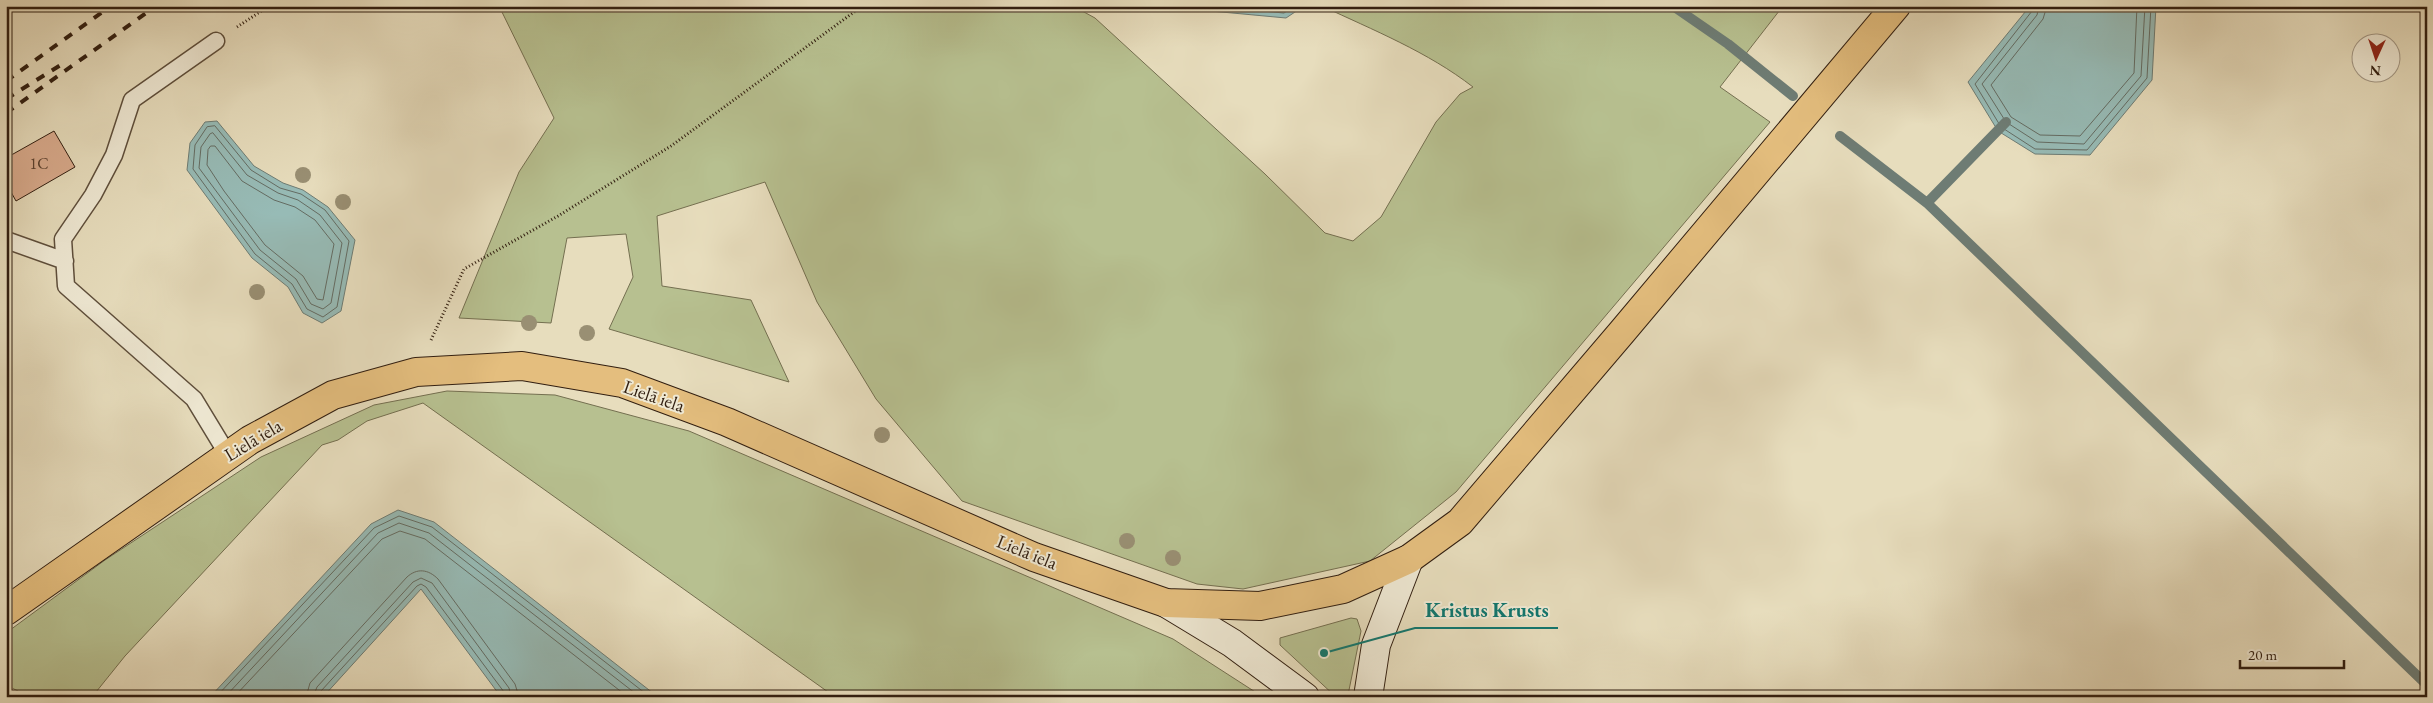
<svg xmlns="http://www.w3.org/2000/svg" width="2433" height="703" font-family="'EB Garamond',serif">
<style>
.green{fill:#b7c090;stroke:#746f50}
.water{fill:#97bbb6;stroke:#6e7c74}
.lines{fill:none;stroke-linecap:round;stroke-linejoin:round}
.shore{stroke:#646c63;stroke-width:1}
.stream{stroke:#6e7c74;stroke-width:10}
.building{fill:#d9ab8d;stroke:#311e10}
.service-casing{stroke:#5e4e3b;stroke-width:19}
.secondary-casing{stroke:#311e10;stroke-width:30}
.primary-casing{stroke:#311e10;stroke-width:30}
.path{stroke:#311e10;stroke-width:3;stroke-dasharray:1 2.5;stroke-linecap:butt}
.service{stroke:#efe9d4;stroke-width:16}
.secondary{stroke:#efe9d4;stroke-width:28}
.primary{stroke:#e4be7e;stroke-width:28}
.rail{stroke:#311e10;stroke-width:4;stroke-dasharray:9 9;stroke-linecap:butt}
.tree{fill:#998f73}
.labels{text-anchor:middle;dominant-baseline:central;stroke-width:4;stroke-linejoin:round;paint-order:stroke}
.number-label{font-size:16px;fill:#5b412f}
.street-label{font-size:19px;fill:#311e10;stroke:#efe9d4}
.leader{fill:none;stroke:#0f766e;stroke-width:2}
.callout-dot{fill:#0f766e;stroke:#efe9d4;stroke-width:2}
.callout-label{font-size:20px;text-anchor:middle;font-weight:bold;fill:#0f766e;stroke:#efe9d4;stroke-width:4;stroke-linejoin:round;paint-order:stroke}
</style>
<rect width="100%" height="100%" fill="#e7ddbd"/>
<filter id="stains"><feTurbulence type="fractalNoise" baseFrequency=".004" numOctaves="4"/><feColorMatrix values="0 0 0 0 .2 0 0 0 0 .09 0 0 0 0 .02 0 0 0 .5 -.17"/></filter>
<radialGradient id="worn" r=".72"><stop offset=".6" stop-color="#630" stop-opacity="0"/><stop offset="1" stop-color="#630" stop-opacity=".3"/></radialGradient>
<path class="green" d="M 499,6 L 1073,6 L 1095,18 L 1265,174 L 1325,233 L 1353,241 L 1381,217 L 1436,122 L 1460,94 L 1473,87 C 1428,52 1373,30 1322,6 L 1783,6 L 1720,87 L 1770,122 L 1456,492 L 1370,561 L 1243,589 L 1197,584 L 962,501 L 876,399 L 817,302 L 765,182 L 657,216 L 662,286 L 751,300 L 789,382 L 609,329 L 633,277 L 626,234 L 567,238 L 551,323 L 459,318 L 519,172 L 554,118 Z
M 447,391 L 555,395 L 689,431 L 1173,639 L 1263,697 L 835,697 L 423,403 L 367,421 L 338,440 L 322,445 L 125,656 L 92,697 L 19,697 L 18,691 L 6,685 L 6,633 L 105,560 L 261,457 L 374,405 Z
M 1351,618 L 1357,619 L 1361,631 L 1348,695 L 1346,697 L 1336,697 L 1280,645 L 1280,638 Z"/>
<path class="water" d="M 1157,6 L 1304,6 L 1286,18 Z
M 2030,6 L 2156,6 L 2152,80 L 2090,155 L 2035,154 L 1998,131 L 1968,82 Z
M 217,121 L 254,166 L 283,183 L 303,190 L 328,207 L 355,240 L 341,311 L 322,323 L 303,313 L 288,287 L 252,258 L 187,170 L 190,143 L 205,122 Z
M 398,510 L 434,522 L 658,697 L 501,697 L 421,589 L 323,697 L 210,697 L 371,524 Z"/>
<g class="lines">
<path class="shore" d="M 1209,6 L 1284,13 L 1295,6
M 2033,6 L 2032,11 L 1975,84 L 2001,127 L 2035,149 L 2087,150 L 2147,78 L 2151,6
M 2039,6 L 2037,15 L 1982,84 L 2006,122 L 2037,142 L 2084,144 L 2141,76 L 2145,6
M 2047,6 L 2043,19 L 1991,85 L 2011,117 L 2040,135 L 2080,136 L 2134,73 L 2137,6
M 215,126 L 251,170 L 280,188 L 301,194 L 325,210 L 349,241 L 337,307 L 323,317 L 307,309 L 292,284 L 255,254 L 193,169 L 195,145 L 207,127 Z
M 213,133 L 247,175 L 278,193 L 298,200 L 320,215 L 342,243 L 331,303 L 323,309 L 311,304 L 296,279 L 260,250 L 199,168 L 201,147 L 210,134 Z
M 211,146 L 215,146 L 242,181 L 274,200 L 295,207 L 315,220 L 334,244 L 323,300 L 317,299 L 303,276 L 265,245 L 224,191 L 207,165 L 208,150 Z
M 216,697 L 374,528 L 399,516 L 432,527 L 650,697
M 225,697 L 378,533 L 399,523 L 429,533 L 640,697
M 234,697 L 382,539 L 400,531 L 425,539 L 628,697
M 306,697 L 310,683 L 407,577 C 417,568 428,569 438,579 L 515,684 L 519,697
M 313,697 L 317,687 L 413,582 L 421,578 L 432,583 L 509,688 L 511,697
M 320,697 L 321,691 L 417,586 L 421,584 L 426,587 L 504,692 L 505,697"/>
<path class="stream" d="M 1673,6 L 1728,44 L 1793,96
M 2006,122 L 1927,203 L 2427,685
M 1840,136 L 1927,203"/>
</g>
<path class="building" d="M 54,131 L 75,167 L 16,201 L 6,183 L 6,158 Z"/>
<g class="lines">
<defs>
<path id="service" d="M 216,41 L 132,100 L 114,155 L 93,195 L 63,239 L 66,286 L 194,399 L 228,455
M 6,240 L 65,261"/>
<path id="secondary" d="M 1166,603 L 1232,643 L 1305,697
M 1368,697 L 1376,645 L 1409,559"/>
<path id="primary" d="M 6,611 L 250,440 L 333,395 L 416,372 L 522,366 L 622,383 L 727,422 L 1034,557 L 1166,603 L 1260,606 L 1343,589 L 1409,559 L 1460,522 L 1622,332 L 1896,6"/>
</defs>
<use href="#service" class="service-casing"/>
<use href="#secondary" class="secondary-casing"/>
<use href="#primary" class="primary-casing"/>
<path class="path" d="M 237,27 L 269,6
M 431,340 L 464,269 L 558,216 L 671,146 L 854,12 L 867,6"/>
<use href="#service" class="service"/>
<use href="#secondary" class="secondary"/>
<use href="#primary" class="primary"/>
<path class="rail" d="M 6,81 L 111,6
M 6,99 L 67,61
M 6,113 L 156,6"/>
</g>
<g class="tree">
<circle cx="303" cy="175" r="8"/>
<circle cx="343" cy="202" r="8"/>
<circle cx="257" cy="292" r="8"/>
<circle cx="529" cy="323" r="8"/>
<circle cx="587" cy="333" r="8"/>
<circle cx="882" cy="435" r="8"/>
<circle cx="1127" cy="541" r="8"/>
<circle cx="1173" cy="558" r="8"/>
</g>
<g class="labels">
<g class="number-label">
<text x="39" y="163">1C</text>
</g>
<g class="street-label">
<text transform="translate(654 396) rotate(19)">Lielā iela</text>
<text transform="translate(253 440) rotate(-31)">Lielā iela</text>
<text transform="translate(1027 552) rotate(22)">Lielā iela</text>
</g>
</g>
<path class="leader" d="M1324 653L1415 628H1558"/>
<circle class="callout-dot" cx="1324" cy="653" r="5"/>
<g class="callout-label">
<text x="1487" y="617">Kristus Krusts</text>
</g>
<rect width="2433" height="703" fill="none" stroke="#e7ddbd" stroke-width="25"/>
<rect x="8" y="8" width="2418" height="688" fill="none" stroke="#311e10" stroke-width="2.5"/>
<rect x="12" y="12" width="2408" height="678" fill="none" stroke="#311e10"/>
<g transform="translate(2376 58) rotate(183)"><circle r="24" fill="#efe9d4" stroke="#a39886"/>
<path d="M0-4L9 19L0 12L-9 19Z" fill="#8f2418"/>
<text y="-8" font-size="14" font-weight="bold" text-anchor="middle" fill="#311e10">N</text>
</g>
<path d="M2240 660v8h104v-8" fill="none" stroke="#311e10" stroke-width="2.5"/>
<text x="2248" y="660" font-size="15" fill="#311e10" stroke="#efe9d4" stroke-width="4" paint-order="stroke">20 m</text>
<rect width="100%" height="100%" filter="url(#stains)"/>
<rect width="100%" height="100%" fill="url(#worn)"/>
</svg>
